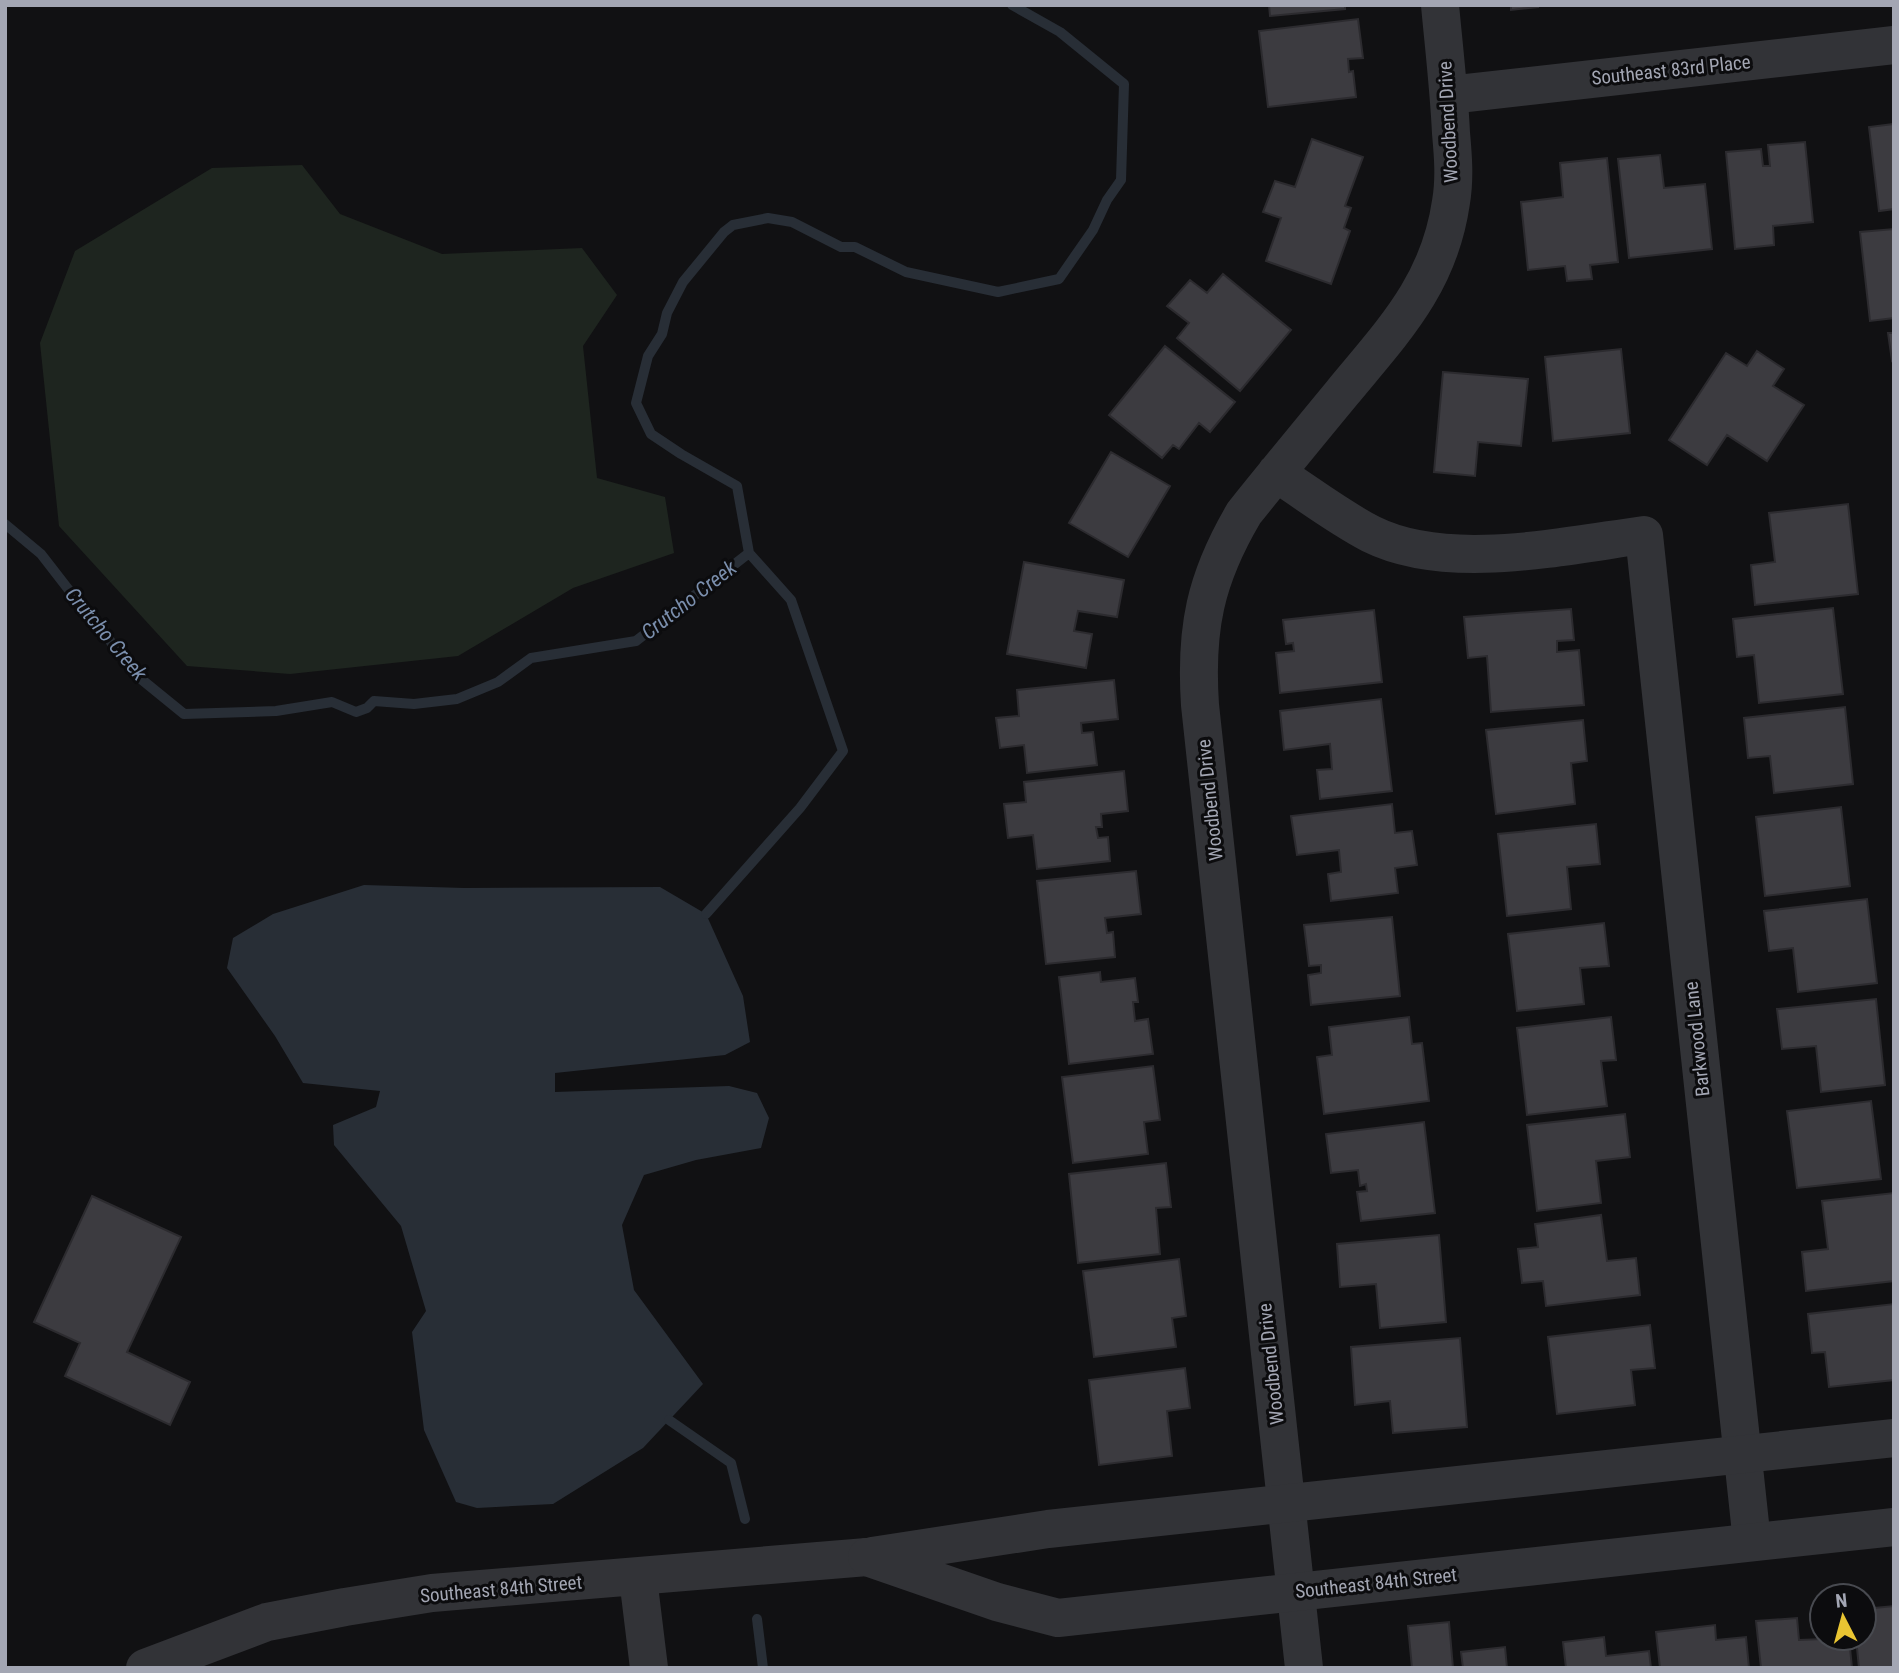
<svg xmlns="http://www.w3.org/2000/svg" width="1899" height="1673" font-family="'Roboto Condensed',sans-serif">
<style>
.green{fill:#1e251f}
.water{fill:#282e36}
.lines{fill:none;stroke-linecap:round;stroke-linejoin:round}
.stream{stroke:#282e36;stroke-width:10}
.building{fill:#3c3b40;stroke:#2c2b2f;stroke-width:2}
.minor{stroke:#323337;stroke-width:38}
.tertiary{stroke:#323337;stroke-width:38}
.labels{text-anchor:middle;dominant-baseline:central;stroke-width:6;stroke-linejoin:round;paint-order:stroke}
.street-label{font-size:19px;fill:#a3a6b3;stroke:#0c0c0e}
.water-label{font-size:21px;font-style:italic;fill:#7b8fad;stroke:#0c0c0e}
</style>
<rect width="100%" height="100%" fill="#111113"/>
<path class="green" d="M 302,165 L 340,214 L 442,254 L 582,248 L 617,295 L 583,346 L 597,478 L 665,497 L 674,553 L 573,588 L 458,656 L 290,674 L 187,666 L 59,526 L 40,343 L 75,251 L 212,168 Z"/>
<path class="water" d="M 364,885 L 464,888 L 660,887 L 706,914 L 743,996 L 750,1042 L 725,1055 L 555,1073 L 555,1092 L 729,1086 L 757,1093 L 769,1118 L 761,1148 L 696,1160 L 644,1175 L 622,1225 L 634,1290 L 703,1384 L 643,1448 L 553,1504 L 477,1508 L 456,1502 L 424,1430 L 412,1332 L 426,1311 L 401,1226 L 334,1145 L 333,1125 L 376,1107 L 380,1091 L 303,1083 L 275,1036 L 227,968 L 233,938 L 273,914 Z"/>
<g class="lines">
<path class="stream" d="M 5,524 L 41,554 L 72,594 L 102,627 L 115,649 L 141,679 L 184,714 L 276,711 L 332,702 L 356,712 L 367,708 L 374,701 L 414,704 L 457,699 L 498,682 L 531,658 L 636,641 L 749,553 L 737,486 L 681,454 L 651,434 L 636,403 L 648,356 L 662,334 L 667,313 L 683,282 L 724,232 L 733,225 L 768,218 L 792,222 L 841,247 L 855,247 L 906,272 L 998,292 L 1059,279 L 1093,230 L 1107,200 L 1121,180 L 1124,84 L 1060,32 L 1012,5
M 706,914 L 800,808 L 843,751 L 791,600 L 749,553
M 669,1420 L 731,1463 L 745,1519
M 757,1619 L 763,1668"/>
</g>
<path class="building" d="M 1269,5 L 1345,5 L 1345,9 L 1270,16 Z
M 1511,5 L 1538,5 L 1538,7 L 1511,10 Z
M 1358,19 L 1363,58 L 1348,59 L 1349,72 L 1353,71 L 1356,97 L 1268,107 L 1259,31 Z
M 1894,124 L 1894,209 L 1879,211 L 1869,127 Z
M 1312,139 L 1363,157 L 1345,206 L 1351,208 L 1344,228 L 1350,231 L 1331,284 L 1266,261 L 1281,218 L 1263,212 L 1275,181 L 1295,187 Z
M 1805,142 L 1813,222 L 1773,226 L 1774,245 L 1735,249 L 1726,152 L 1761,149 L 1763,166 L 1770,166 L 1768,145 Z
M 1660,155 L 1664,188 L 1705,184 L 1712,249 L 1629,258 L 1618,159 Z
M 1607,158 L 1618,262 L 1590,265 L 1592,279 L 1567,281 L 1565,266 L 1528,270 L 1521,202 L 1563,197 L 1560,163 Z
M 1894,229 L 1894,318 L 1870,321 L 1860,232 Z
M 1223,274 L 1291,330 L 1240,391 L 1177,338 L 1189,323 L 1167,306 L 1190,280 L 1207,293 Z
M 1888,333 L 1894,333 L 1894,360 L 1892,361 Z
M 1165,346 L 1235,402 L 1210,432 L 1199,423 L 1179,449 L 1173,445 L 1162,458 L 1109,415 Z
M 1621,349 L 1630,433 L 1553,441 L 1545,357 Z
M 1757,351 L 1784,369 L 1773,386 L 1804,405 L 1767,461 L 1727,435 L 1707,465 L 1669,440 L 1726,353 L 1747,366 Z
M 1443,372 L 1528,379 L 1521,446 L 1478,442 L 1475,476 L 1434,472 Z
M 1111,452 L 1170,486 L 1128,557 L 1069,523 Z
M 1848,504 L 1858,594 L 1755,605 L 1751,565 L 1775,562 L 1769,513 Z
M 1024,562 L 1124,580 L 1117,617 L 1078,611 L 1074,631 L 1092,634 L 1086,668 L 1007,654 Z
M 1833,608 L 1843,694 L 1759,703 L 1754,655 L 1737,657 L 1733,619 Z
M 1571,609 L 1574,640 L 1557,641 L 1557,652 L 1579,650 L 1584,705 L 1491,712 L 1487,656 L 1468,658 L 1464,617 Z
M 1374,610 L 1382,682 L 1280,693 L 1276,653 L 1294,651 L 1293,643 L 1286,644 L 1283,620 Z
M 1114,680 L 1118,719 L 1081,723 L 1082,733 L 1093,732 L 1097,765 L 1027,773 L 1024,745 L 1000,748 L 996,718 L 1019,716 L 1017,690 Z
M 1381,699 L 1392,791 L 1320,799 L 1317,770 L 1332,769 L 1330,744 L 1284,750 L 1280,711 Z
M 1845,707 L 1853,784 L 1774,793 L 1770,756 L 1748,758 L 1744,718 Z
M 1583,720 L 1587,761 L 1571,763 L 1575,804 L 1496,814 L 1486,730 Z
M 1124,771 L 1128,811 L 1101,814 L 1102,827 L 1096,827 L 1098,838 L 1108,837 L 1110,861 L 1037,869 L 1033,835 L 1008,838 L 1004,804 L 1026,802 L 1024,782 Z
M 1392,804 L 1395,833 L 1412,831 L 1417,865 L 1395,868 L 1398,893 L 1331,901 L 1328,874 L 1341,872 L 1339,850 L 1297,855 L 1291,816 Z
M 1841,807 L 1850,886 L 1765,896 L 1756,817 Z
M 1596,824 L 1600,864 L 1567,867 L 1571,909 L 1507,916 L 1498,834 Z
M 1136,871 L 1141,914 L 1105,918 L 1107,933 L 1113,932 L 1115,957 L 1046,964 L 1037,881 Z
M 1867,899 L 1877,983 L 1798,992 L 1793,948 L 1769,951 L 1764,911 Z
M 1392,917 L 1400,996 L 1311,1005 L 1308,975 L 1321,973 L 1321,965 L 1309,966 L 1304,925 Z
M 1604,923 L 1609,966 L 1580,968 L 1584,1004 L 1517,1011 L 1508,934 Z
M 1100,972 L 1101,982 L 1135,978 L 1138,1002 L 1133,1002 L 1135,1021 L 1148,1019 L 1153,1054 L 1069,1064 L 1059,977 Z
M 1876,999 L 1885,1085 L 1821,1092 L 1816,1046 L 1782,1049 L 1777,1009 Z
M 1409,1017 L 1412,1044 L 1422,1043 L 1429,1101 L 1324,1114 L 1317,1057 L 1332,1055 L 1329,1027 Z
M 1611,1017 L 1616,1060 L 1601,1061 L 1607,1106 L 1527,1115 L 1517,1028 Z
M 1153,1066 L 1160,1120 L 1144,1122 L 1148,1154 L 1073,1163 L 1062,1077 Z
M 1871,1101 L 1881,1179 L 1797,1188 L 1787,1111 Z
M 1625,1114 L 1630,1157 L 1596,1161 L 1601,1203 L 1537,1211 L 1527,1125 Z
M 1424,1122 L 1435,1213 L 1361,1221 L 1357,1192 L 1367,1191 L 1366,1184 L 1360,1186 L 1358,1170 L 1331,1173 L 1326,1134 Z
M 1166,1163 L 1171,1207 L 1156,1208 L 1160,1254 L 1078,1263 L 1069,1174 Z
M 1894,1193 L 1894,1281 L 1806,1291 L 1802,1252 L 1828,1249 L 1822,1201 Z
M 92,1196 L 181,1237 L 127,1352 L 190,1382 L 170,1425 L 65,1376 L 80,1343 L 34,1322 Z
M 1601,1215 L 1607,1261 L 1636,1258 L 1640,1295 L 1546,1306 L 1543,1281 L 1522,1283 L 1518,1249 L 1538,1247 L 1535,1224 Z
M 1439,1235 L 1446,1322 L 1380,1328 L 1376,1284 L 1340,1287 L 1337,1244 Z
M 1179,1259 L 1186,1316 L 1172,1318 L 1176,1347 L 1094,1357 L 1083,1271 Z
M 1894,1304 L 1894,1380 L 1829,1387 L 1825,1352 L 1812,1353 L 1808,1314 Z
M 1650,1325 L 1655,1368 L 1631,1370 L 1635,1405 L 1557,1414 L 1548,1337 Z
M 1460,1338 L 1467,1427 L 1393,1433 L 1390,1401 L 1355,1405 L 1351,1347 Z
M 1185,1368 L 1190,1408 L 1167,1411 L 1172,1456 L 1099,1465 L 1089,1380 Z
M 1894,1606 L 1894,1668 L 1859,1668 L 1856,1638 L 1864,1638 L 1864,1609 Z
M 1797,1618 L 1799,1640 L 1849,1638 L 1852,1668 L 1761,1668 L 1756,1621 Z
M 1449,1622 L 1453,1668 L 1412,1668 L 1408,1626 Z
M 1715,1625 L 1716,1640 L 1746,1637 L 1749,1668 L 1660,1668 L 1656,1632 Z
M 1604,1637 L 1606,1656 L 1649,1651 L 1651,1668 L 1566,1668 L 1563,1642 Z
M 1505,1647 L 1507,1668 L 1463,1668 L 1461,1652 Z"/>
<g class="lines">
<path class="minor" d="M 1449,95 L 1894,45
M 1276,473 C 1307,493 1338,517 1371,534 C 1447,572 1563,546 1644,535 L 1752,1542
M 638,1578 L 649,1668
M 145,1668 L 267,1622 L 345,1607 L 432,1593 L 867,1557
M 1304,1668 L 1200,705 C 1195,629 1205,579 1244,513 C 1276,473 1309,433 1342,393 C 1393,331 1439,285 1451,202 C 1455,179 1453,155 1451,133 C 1449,90 1444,48 1440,5"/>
<path class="tertiary" d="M 872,1556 L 1048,1529 L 1894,1438
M 867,1557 L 997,1602 L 1058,1618 L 1894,1527"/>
</g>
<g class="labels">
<g class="street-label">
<text transform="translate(1671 70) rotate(-6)">Southeast 83rd Place</text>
<text transform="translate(1448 122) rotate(-93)">Woodbend Drive</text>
<text transform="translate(1210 800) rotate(-96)">Woodbend Drive</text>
<text transform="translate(1697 1039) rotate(-96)">Barkwood Lane</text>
<text transform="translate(1271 1364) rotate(-96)">Woodbend Drive</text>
<text transform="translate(1376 1583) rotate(-6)">Southeast 84th Street</text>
<text transform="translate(501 1589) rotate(-5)">Southeast 84th Street</text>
</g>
<g class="water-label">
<text transform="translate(689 600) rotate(-38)">Crutcho Creek</text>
<text transform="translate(106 634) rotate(50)">Crutcho Creek</text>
</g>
</g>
<rect width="1899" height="1673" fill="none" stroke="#a3a6b3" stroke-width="14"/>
<g transform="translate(1843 1617) rotate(354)"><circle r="33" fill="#0c0c0e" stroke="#484a50" stroke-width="2"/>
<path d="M0-5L12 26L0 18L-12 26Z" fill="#e9c532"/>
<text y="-10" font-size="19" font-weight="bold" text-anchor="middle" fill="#a3a6b3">N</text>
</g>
</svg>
